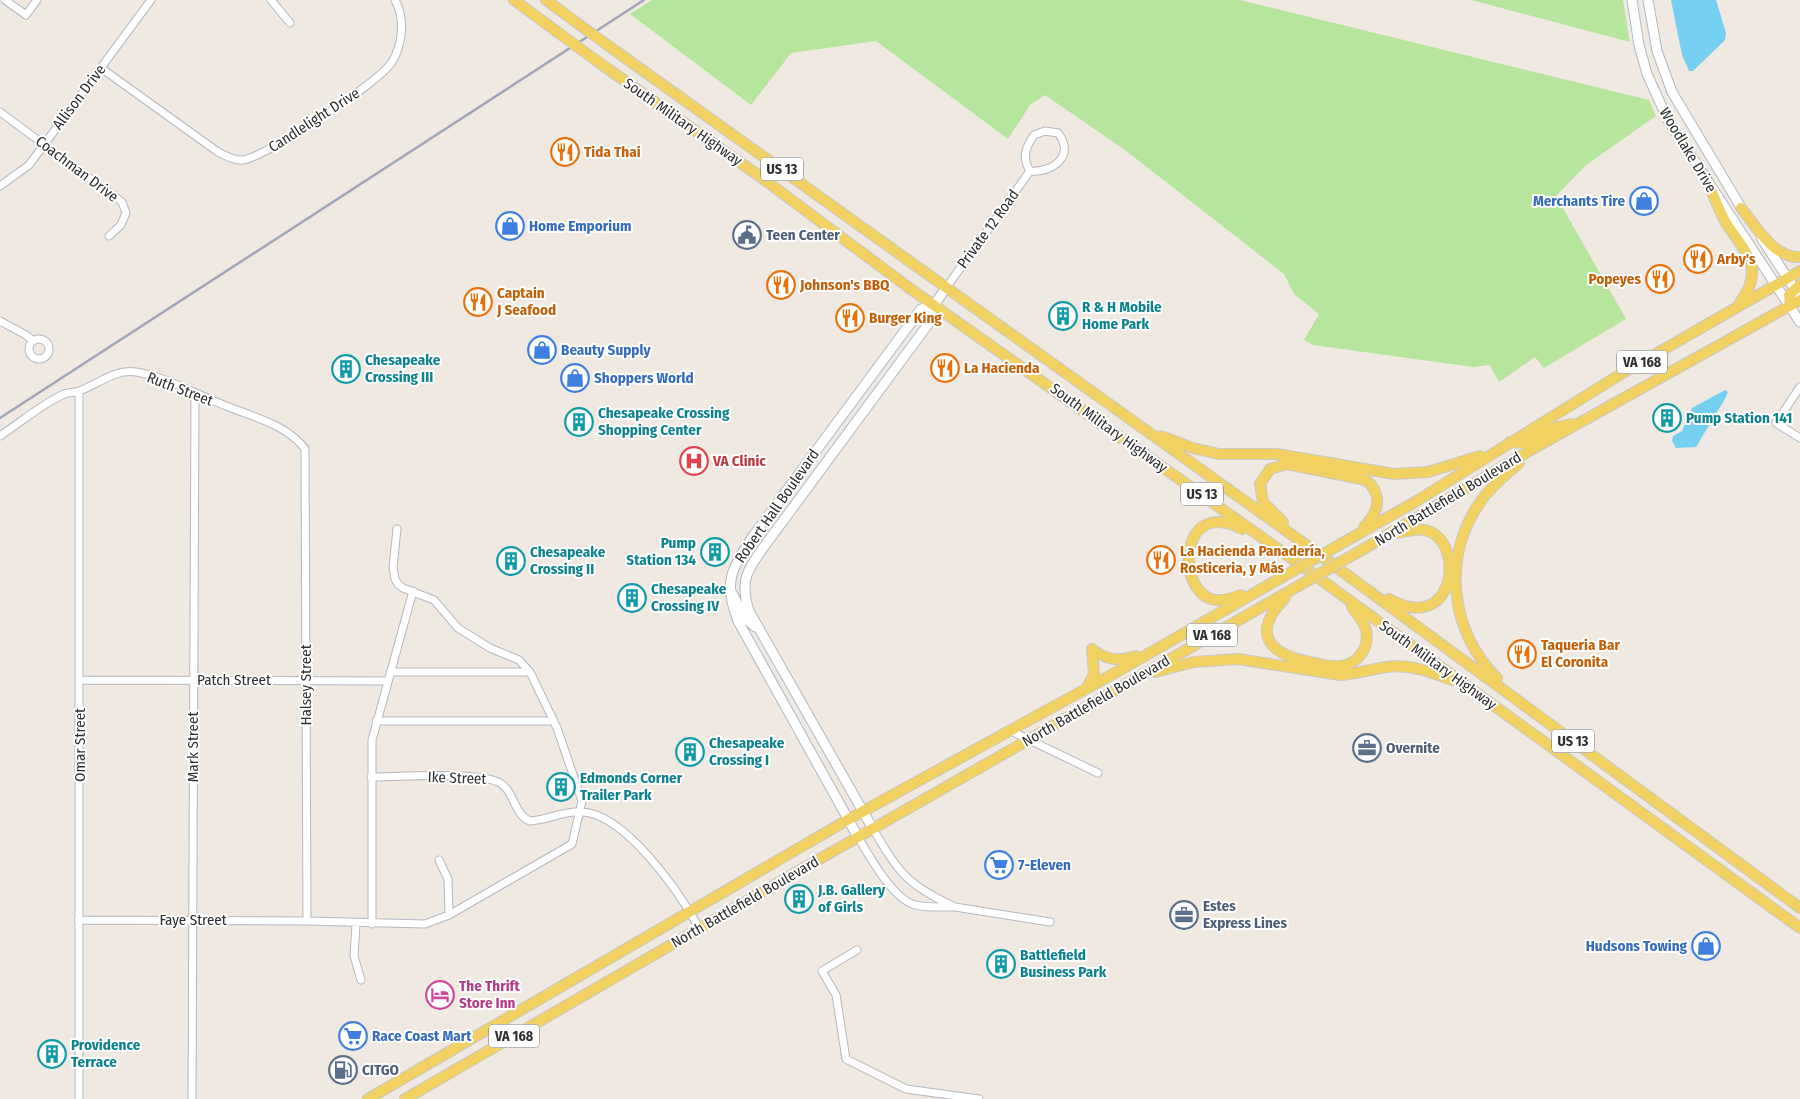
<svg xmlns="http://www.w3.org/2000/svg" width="1800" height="1099" font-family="'Fira Sans Condensed',sans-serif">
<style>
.green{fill:#b6e59e}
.water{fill:#75cff0}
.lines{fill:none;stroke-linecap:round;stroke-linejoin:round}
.minor-casing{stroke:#b4b7c1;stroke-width:9}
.tertiary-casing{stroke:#b4b7c1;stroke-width:11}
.primary-casing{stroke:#c9c9c9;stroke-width:12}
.minor{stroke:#fff;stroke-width:7}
.tertiary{stroke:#fff;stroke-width:9}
.primary{stroke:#f2d163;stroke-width:10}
.rail{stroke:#a3a6b8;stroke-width:2.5}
.primary-bridge-casing{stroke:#c9c9c9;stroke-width:12;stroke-linecap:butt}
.primary-bridge{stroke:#f2d163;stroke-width:10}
.labels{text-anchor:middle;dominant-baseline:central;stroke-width:4;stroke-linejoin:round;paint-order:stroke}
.shield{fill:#fff;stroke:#6d6d6d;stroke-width:1}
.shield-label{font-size:14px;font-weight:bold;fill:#2e2e2e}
.street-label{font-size:15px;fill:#2e2e2e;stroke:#fff}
.food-label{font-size:15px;font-weight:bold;fill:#c56008;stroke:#fff;text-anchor:start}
.shop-label{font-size:15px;font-weight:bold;fill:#366cbe;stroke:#fff;text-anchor:start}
.service-label{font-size:15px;font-weight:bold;fill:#4e5e75;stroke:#fff;text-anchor:start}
.culture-label{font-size:15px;font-weight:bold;fill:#0d838f;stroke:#fff;text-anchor:start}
.health-label{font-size:15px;font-weight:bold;fill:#be3a42;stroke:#fff;text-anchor:start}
.hotel-label{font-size:15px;font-weight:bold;fill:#b23c85;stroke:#fff;text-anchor:start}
</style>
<rect width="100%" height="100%" fill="#efe9e1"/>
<path class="green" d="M 652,0 L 1240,0 L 1649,100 L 1656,116 L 1586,165 L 1556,196 L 1626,319 L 1544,368 L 1535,357 L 1499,382 L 1490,365 L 1473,367 L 1313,345 L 1304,340 L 1319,314 L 1294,294 L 1284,274 L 1125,150 L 1045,95 L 1030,105 L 1008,139 L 876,41 L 791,53 L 751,105 L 630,14 Z
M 1471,0 L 1623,0 L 1630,42 Z"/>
<path class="water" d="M 1671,0 L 1716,0 L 1726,33 L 1725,40 L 1693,71 L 1689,71 L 1682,55 Z
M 1725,390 L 1728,392 L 1726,397 L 1696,447 L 1676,448 L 1672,441 L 1673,436 L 1682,431 L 1692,408 Z"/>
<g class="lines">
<defs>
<path id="minor" d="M 5,0 L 26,15 L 37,0
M 271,0 L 290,23
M 101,68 L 218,152 C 226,156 235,161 243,160 C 266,157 380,82 392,62 C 403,44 405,18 395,0
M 0,112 L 122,202 L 126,213 L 121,225 L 109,236
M 0,186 L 29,165 L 151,0
M 946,288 L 1030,171 C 1052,173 1076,156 1058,133 L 1045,131 L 1034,135 C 1025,148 1022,158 1030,171
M 0,321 L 26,335 L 33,341
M29 349a10 10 0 1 1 20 0a10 10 0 1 1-20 0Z
M 1800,387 L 1776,423 L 1800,438
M 0,436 C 21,422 42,404 64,394 C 69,392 75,393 79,391 C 99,384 114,369 136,372 C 165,376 201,397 229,407 C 256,418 287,425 305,449 L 307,921
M 390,672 L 530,672
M 80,680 L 387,681
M 376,721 L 554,721
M 1009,730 L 1098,773
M 371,777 C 397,777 480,771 500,783 C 515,792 514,815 530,821 C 548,820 565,810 583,812 C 626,815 680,893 699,928
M 858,837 C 869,856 893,899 915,905 C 927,908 943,907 955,907 C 907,885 899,873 873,829
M 439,860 L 448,879 L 449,915
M 955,907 L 1050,922
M 78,920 L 307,921 L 425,924 L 449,915 L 572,844 L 582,801 L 557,728 L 530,672 L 519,660 L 490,648 L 458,628 L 434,600 L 403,588 L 398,584 L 395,579 L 393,567 L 397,529
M 356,924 L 354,956 L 361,980
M 372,924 L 372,740 L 413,591
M 857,950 L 822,971 L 836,995 L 846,1059 L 906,1089 L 979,1099
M 79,1099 L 79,392
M 192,1099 L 195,394"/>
<path id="tertiary" d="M 1632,0 L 1639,45 L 1647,74 L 1669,122 L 1800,322
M 1648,0 L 1657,51 L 1672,92 L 1745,214
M 1762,239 L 1800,297
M 731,591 L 745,618 L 755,627
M 873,829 L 749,611 C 739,579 748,569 766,544 L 932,319 L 934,305 L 946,288
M 858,837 L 738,621 C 723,582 731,570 753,536 L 921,309 L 934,305"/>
<path id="primary" d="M 514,0 L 556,31
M 546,0 L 573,20
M 617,52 L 1309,547 L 1800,908
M 601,64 L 762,178 L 908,287 L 1291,558 L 1800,928
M 1709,185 C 1714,197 1719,210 1725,221 C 1745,254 1767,266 1739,304
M 1741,208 C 1756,226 1773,258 1800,257
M 1790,306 L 1789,295 L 1800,285
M 1161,436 L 1193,448 L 1219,454 L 1277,454 L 1394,474 L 1428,472 L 1480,456
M 1510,442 L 1527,443 L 1554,428 L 1572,424
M 1283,522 L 1263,502 L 1260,484 L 1270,469 L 1287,464 L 1366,480 C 1384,495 1378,513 1364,527
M 1346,541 L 1415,502 L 1621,374 L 1800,271
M 1360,551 L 1536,447 L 1800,300
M 1241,595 C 1231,599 1221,602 1211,599 C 1175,586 1181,497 1242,529
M 1285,598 C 1251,633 1268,654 1310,662 C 1319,664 1331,667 1341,666 C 1358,664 1370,647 1366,630 C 1364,621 1357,614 1352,607
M 1389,599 C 1453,635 1465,549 1431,532 C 1420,527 1408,531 1397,533
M 1092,649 C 1107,660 1117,662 1136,656
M 1155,672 L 1194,662 L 1238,659 L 1340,675 C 1357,674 1371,669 1387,667 C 1410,664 1431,672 1452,680
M 1497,678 C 1450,631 1441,557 1481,501 C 1491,486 1506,475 1519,463
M 1087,688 L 1094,674 L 1092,649
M 368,1099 L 849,819 L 1113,674 L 1279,579
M 405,1099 L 802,869 L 1293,589"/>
</defs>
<use href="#minor" class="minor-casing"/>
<use href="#tertiary" class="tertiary-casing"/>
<use href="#primary" class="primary-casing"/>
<use href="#minor" class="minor"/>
<use href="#tertiary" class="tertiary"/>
<use href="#primary" class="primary"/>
<path class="rail" d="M 0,418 L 644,0"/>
<defs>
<path id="primary-bridge" d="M 573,20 L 617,52
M 556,31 L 601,64
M 1279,579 L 1346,541
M 1293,589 L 1360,551"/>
</defs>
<use href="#primary-bridge" class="primary-bridge-casing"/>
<use href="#primary-bridge" class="primary-bridge"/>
</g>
<defs>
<symbol id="restaurant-ring" viewBox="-11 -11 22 22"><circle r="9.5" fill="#fff" stroke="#e8710a" stroke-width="1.5"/><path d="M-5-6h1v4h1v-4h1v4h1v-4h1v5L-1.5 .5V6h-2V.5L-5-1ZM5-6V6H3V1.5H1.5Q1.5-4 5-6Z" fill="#e8710a"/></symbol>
<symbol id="shop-ring" viewBox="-11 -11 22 22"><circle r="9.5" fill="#fff" stroke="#3f7fe0" stroke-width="1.5"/><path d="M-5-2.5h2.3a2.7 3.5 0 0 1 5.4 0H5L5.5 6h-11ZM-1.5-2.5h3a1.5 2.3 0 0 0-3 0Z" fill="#3f7fe0"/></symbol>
<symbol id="civic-ring" viewBox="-11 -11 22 22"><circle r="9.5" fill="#fff" stroke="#5c6f8a" stroke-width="1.5"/><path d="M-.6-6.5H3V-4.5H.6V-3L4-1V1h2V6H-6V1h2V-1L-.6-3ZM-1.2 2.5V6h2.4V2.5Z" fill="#5c6f8a"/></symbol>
<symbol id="building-ring" viewBox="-11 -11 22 22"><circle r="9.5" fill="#fff" stroke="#0f9aa8" stroke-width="1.5"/><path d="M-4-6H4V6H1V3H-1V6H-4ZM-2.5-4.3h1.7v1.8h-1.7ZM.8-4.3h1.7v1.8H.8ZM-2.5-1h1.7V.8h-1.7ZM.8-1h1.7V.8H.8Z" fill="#0f9aa8"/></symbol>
<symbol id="hospital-ring" viewBox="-11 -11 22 22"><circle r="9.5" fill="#fff" stroke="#e0444e" stroke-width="1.5"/><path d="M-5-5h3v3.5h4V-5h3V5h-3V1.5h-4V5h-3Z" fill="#e0444e"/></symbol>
<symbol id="office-ring" viewBox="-11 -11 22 22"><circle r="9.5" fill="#fff" stroke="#5c6f8a" stroke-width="1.5"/><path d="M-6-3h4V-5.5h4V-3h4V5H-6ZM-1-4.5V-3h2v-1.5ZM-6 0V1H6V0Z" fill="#5c6f8a"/></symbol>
<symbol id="supermarket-ring" viewBox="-11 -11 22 22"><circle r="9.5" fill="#fff" stroke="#3f7fe0" stroke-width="1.5"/><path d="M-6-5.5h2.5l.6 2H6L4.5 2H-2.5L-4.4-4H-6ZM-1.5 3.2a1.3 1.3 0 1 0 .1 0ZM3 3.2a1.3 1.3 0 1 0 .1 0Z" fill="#3f7fe0"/></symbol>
<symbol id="hotel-ring" viewBox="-11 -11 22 22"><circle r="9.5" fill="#fff" stroke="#d1479c" stroke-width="1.5"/><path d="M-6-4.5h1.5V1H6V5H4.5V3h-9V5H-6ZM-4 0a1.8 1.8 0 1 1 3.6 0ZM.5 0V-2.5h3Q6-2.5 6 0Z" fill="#d1479c"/></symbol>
<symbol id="fuel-ring" viewBox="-11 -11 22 22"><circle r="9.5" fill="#fff" stroke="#5c6f8a" stroke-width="1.5"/><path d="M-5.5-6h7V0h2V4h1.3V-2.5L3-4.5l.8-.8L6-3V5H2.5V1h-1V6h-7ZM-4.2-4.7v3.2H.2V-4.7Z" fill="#5c6f8a"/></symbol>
</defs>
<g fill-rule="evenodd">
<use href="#restaurant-ring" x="549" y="136" width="32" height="32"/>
<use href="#shop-ring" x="1628" y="185" width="32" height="32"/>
<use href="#shop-ring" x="494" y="210" width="32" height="32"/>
<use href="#civic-ring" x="731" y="219" width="32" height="32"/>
<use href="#restaurant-ring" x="1682" y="243" width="32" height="32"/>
<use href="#restaurant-ring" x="1644" y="263" width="32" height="32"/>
<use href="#restaurant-ring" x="765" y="269" width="32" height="32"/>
<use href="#restaurant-ring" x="462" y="286" width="32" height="32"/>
<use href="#building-ring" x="1047" y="300" width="32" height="32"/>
<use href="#restaurant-ring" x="834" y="302" width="32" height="32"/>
<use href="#shop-ring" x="526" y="334" width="32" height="32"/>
<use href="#restaurant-ring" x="929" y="352" width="32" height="32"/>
<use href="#building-ring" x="330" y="353" width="32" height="32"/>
<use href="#shop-ring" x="559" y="362" width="32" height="32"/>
<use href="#building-ring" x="1651" y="402" width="32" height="32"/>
<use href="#building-ring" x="563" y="406" width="32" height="32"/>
<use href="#hospital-ring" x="678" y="445" width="32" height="32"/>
<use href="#building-ring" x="699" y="536" width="32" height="32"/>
<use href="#restaurant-ring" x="1145" y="544" width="32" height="32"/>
<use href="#building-ring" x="495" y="545" width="32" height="32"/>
<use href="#building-ring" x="616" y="582" width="32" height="32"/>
<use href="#restaurant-ring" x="1506" y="638" width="32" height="32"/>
<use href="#office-ring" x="1351" y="732" width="32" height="32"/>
<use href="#building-ring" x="674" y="736" width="32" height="32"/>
<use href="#building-ring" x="545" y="771" width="32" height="32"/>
<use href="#supermarket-ring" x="983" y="849" width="32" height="32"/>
<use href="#building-ring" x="783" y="883" width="32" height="32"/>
<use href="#office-ring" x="1168" y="899" width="32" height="32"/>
<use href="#shop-ring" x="1690" y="930" width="32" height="32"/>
<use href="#building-ring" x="985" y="948" width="32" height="32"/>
<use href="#hotel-ring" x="424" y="979" width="32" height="32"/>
<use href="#supermarket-ring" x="337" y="1020" width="32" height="32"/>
<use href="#building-ring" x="36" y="1038" width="32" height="32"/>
<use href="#fuel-ring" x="327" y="1054" width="32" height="32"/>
</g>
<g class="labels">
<g class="shield">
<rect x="761" y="157.5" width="42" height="23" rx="4"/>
<rect x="1617" y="350.5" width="50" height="23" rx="4"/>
<rect x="1181" y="482.5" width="42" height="23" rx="4"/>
<rect x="1187" y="623.5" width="50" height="23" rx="4"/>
<rect x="1552" y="729.5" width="42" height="23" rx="4"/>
<rect x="489" y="1024.5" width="50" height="23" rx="4"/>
</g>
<g class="shield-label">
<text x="782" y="169">US 13</text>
<text x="1642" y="362">VA 168</text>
<text x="1202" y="494">US 13</text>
<text x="1212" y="635">VA 168</text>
<text x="1573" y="741">US 13</text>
<text x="514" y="1036">VA 168</text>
</g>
<g class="street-label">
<text transform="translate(79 97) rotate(-53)">Allison Drive</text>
<text transform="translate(314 120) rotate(-33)">Candlelight Drive</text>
<text transform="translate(683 122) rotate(35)">South Military Highway</text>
<text transform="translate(1688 150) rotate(59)">Woodlake Drive</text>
<text transform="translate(77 169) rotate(37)">Coachman Drive</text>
<text transform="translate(988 229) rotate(-54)">Private 12 Road</text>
<text transform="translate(180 389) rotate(21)">Ruth Street</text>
<text transform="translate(1109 428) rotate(36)">South Military Highway</text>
<text transform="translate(1448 499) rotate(-31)">North Battlefield Boulevard</text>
<text transform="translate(777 506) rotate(-55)">Robert Hall Boulevard</text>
<text transform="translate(1438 665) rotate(36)">South Military Highway</text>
<text x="234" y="680">Patch Street</text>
<text transform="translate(306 685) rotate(-90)">Halsey Street</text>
<text transform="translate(1096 701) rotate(-30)">North Battlefield Boulevard</text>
<text transform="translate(80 745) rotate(-90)">Omar Street</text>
<text transform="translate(193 747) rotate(-90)">Mark Street</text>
<text transform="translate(457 778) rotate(2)">Ike Street</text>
<text transform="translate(745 902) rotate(-30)">North Battlefield Boulevard</text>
<text x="193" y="920">Faye Street</text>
</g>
<g class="food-label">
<text x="584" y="152">Tida Thai</text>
<text x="1717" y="259">Arby's</text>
<text x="1641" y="279" text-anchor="end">Popeyes</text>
<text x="800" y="285">Johnson's BBQ</text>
<text x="497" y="293">Captain<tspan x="497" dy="17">J Seafood</tspan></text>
<text x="869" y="318">Burger King</text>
<text x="964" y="368">La Hacienda</text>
<text x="1180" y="551">La Hacienda Panadería,<tspan x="1180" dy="17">Rosticeria, y Más</tspan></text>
<text x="1541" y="645">Taqueria Bar<tspan x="1541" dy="17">El Coronita</tspan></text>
</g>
<g class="shop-label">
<text x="1625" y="201" text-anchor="end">Merchants Tire</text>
<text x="529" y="226">Home Emporium</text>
<text x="561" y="350">Beauty Supply</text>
<text x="594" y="378">Shoppers World</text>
<text x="1018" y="865">7-Eleven</text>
<text x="1687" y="946" text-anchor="end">Hudsons Towing</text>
<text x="372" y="1036">Race Coast Mart</text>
</g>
<g class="service-label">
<text x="766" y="235">Teen Center</text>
<text x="1386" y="748">Overnite</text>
<text x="1203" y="906">Estes<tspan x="1203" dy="17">Express Lines</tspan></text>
<text x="362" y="1070">CITGO</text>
</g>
<g class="culture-label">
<text x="1082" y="307">R &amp; H Mobile<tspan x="1082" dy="17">Home Park</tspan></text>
<text x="365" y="360">Chesapeake<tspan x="365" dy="17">Crossing III</tspan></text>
<text x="598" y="413">Chesapeake Crossing<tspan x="598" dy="17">Shopping Center</tspan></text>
<text x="1686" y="418">Pump Station 141</text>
<text x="696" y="543" text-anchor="end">Pump<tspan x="696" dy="17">Station 134</tspan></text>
<text x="530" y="552">Chesapeake<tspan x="530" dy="17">Crossing II</tspan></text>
<text x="651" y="589">Chesapeake<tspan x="651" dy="17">Crossing IV</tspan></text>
<text x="709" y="743">Chesapeake<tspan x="709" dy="17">Crossing I</tspan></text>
<text x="580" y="778">Edmonds Corner<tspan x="580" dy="17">Trailer Park</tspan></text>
<text x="818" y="890">J.B. Gallery<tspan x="818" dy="17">of Girls</tspan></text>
<text x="1020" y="955">Battlefield<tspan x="1020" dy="17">Business Park</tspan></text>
<text x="71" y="1045">Providence<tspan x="71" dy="17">Terrace</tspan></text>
</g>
<g class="health-label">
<text x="713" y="461">VA Clinic</text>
</g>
<g class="hotel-label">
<text x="459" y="986">The Thrift<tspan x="459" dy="17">Store Inn</tspan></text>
</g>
</g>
</svg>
